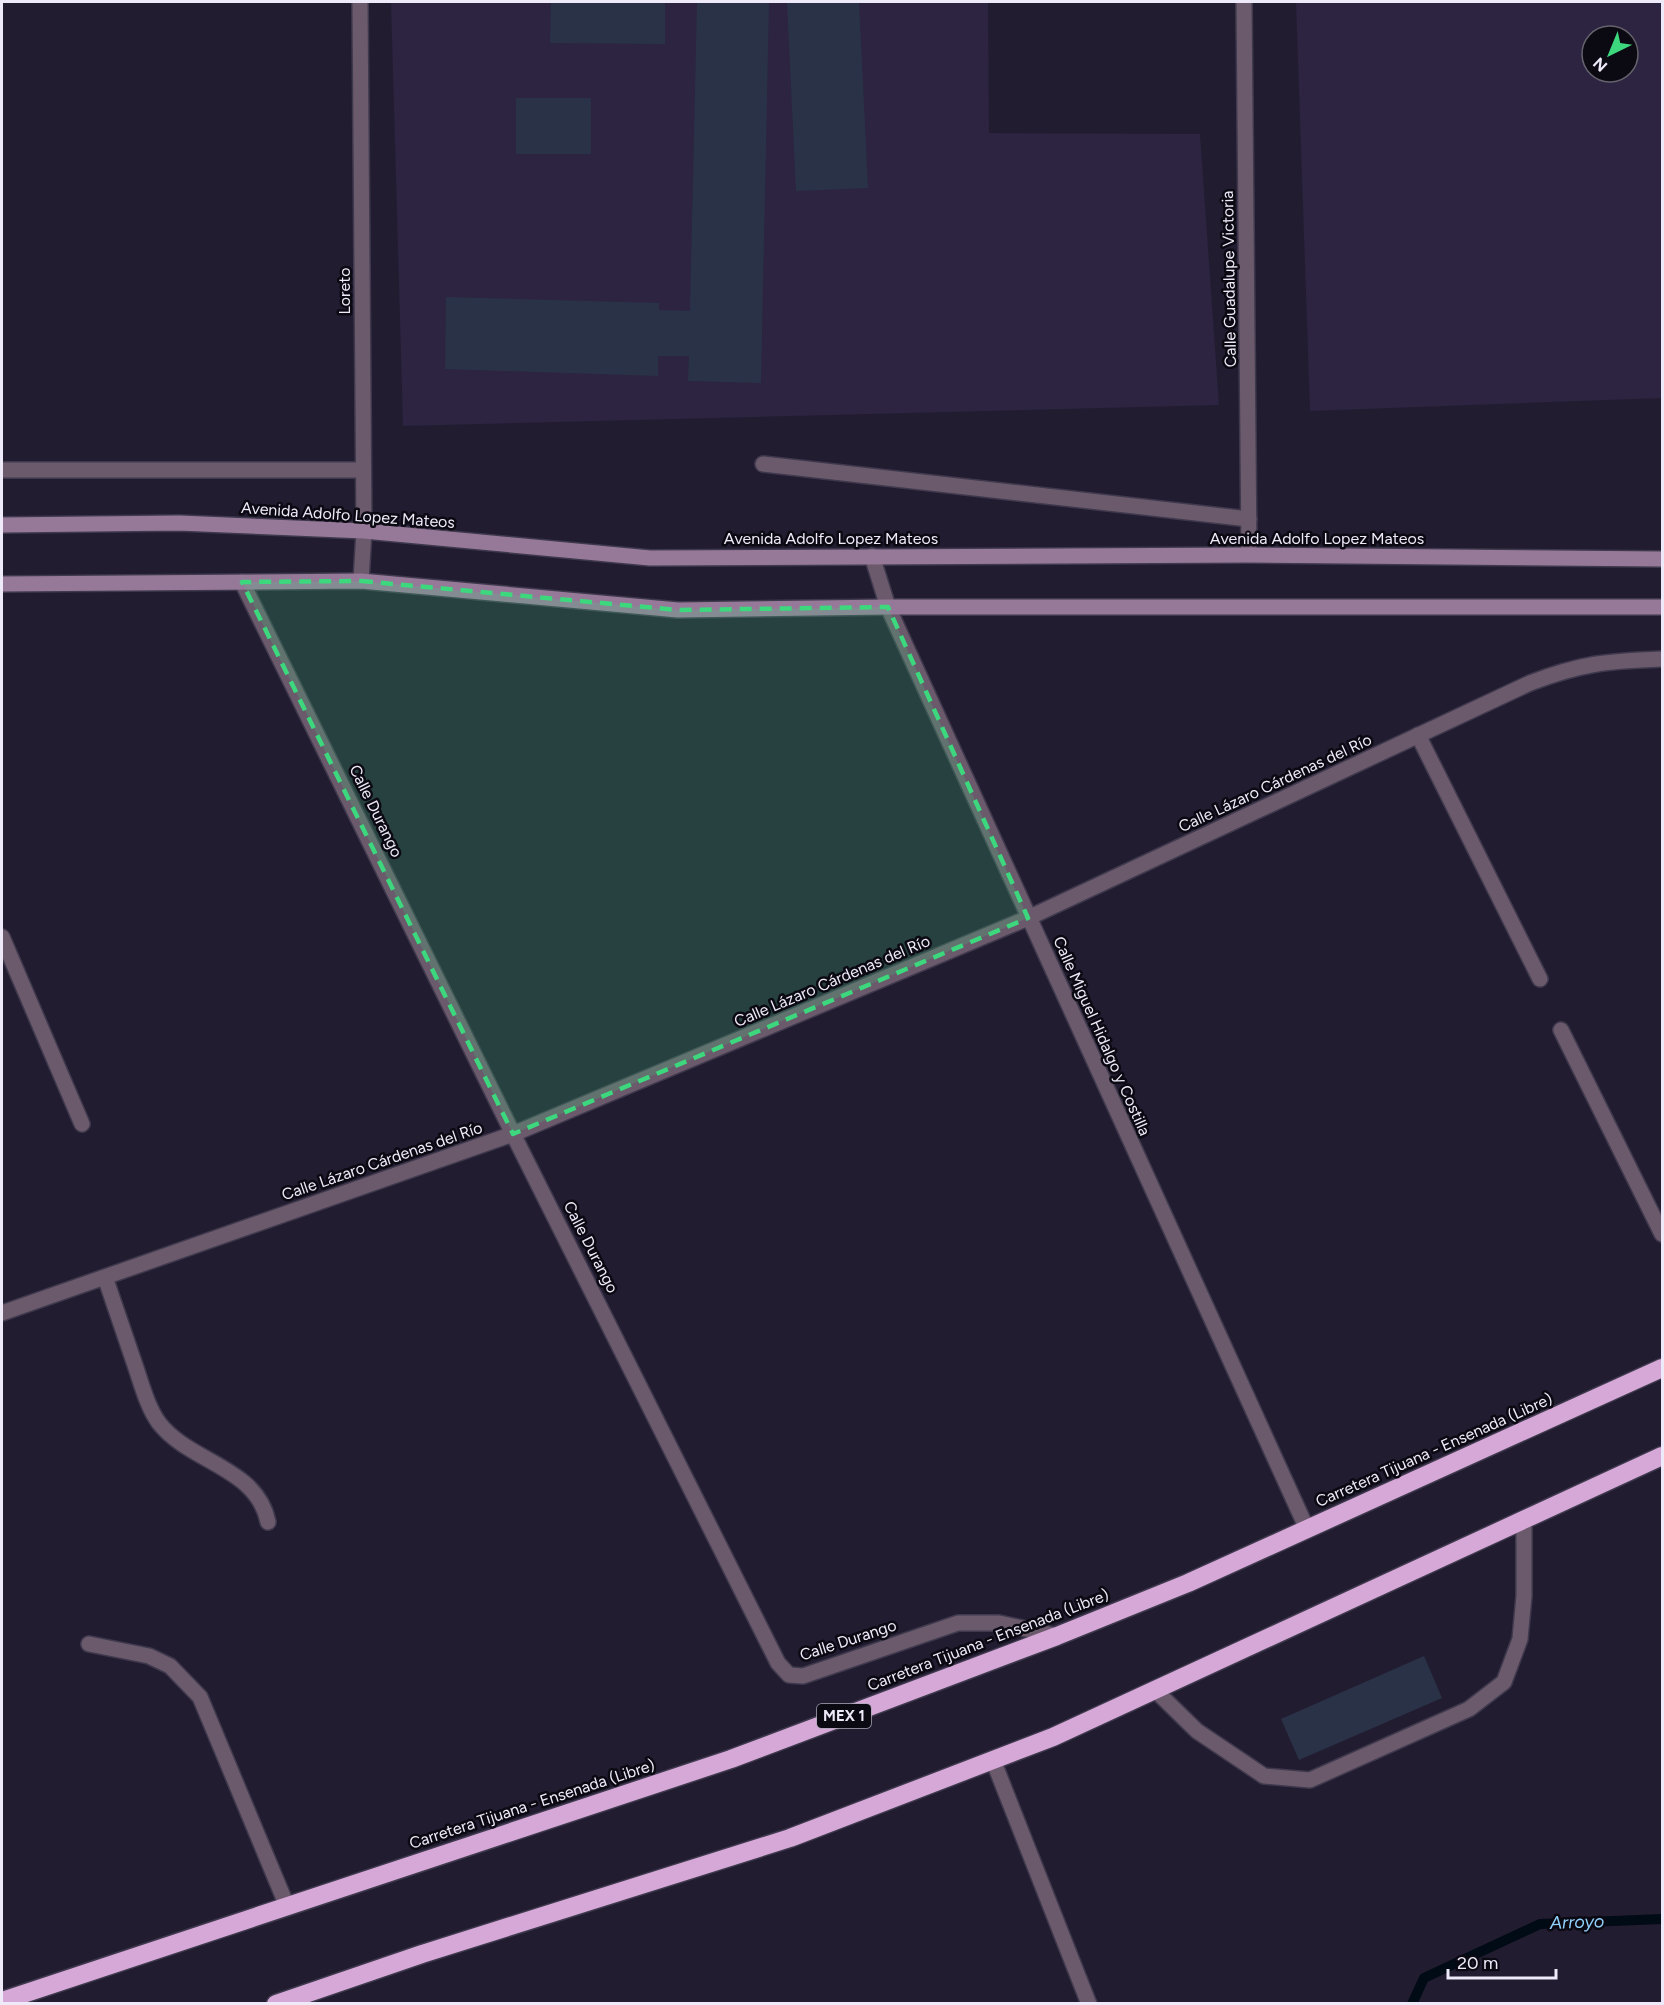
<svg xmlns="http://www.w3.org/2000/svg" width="1664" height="2005" font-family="Figtree,sans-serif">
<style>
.built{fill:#2c2440;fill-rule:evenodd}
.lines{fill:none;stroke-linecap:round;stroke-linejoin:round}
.stream{stroke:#000b15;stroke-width:10}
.building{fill:#2a3248}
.lane-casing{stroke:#3f394d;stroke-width:18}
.street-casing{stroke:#3f394d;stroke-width:18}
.secondary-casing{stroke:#3f394d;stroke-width:18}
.highway-casing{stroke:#3f394d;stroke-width:21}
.lane{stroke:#6b596c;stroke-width:15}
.street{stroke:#6b596c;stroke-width:15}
.secondary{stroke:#967998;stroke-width:15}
.highway{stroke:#d5a8d8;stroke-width:18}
.marked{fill:#3dd77e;fill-opacity:0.2;stroke:#3dd77e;stroke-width:4.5;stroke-dasharray:12 8;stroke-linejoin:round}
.labels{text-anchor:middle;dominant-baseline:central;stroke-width:5;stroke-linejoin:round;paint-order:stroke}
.shield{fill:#0b0912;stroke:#aaa6b4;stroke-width:1.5}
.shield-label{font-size:15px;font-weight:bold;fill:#eeeaf9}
.street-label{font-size:16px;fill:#eeeaf9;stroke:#0b0912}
.water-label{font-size:18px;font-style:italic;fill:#90d1fd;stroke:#0b0912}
</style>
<rect width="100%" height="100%" fill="#221c31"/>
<path class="built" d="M 391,2 L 988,2 L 989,133 L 1200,134 L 1219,405 L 403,426 Z
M 1296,2 L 1662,2 L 1662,398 L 1310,411 ZM 1592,36 L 1628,36 L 1628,72 L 1592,72 Z"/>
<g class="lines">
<path class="stream" d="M 1412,2004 L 1424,1978 L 1540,1924 L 1662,1919"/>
</g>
<path class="building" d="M 551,2 L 665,2 L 665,44 L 550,43 Z
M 697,2 L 769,2 L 761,383 L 688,381 L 689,356 L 658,356 L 658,376 L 445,369 L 446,297 L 659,303 L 659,310 L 690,311 Z
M 787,2 L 859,2 L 868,188 L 796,191 Z
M 516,98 L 591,98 L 591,154 L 516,154 Z
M 1424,1656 L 1442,1698 L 1299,1760 L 1281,1719 Z"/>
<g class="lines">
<defs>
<path id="lane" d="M 763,464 L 1249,519
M 1418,735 L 1540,979
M 2,937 L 82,1124
M 1561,1030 L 1662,1234
M 1155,1690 L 1197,1731 L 1264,1776 L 1310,1780 L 1469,1709 L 1504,1682 L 1520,1639 L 1524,1596 L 1524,1521
M 993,1760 L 1089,2004"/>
<path id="street" d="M 360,2 L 364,531 L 361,581
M 1244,2 L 1249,555
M 2,470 L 363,470
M 872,556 L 888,607 L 1307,1529
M 242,582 L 513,1134 L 778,1663 L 789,1675 L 803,1676 L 958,1623 L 999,1623 L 1057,1636
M 105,1277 C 115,1307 126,1338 136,1368 C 142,1386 148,1408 159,1423 C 190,1463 257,1467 268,1522
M 2,1313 L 513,1134 L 1028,918 L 1530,683 C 1582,663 1608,661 1662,659
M 89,1644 L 149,1656 L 170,1666 L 200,1697 L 287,1906"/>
<path id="secondary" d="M 2,525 L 179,523 L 364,531 L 650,558 L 1249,555 L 1662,559
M 2,584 L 361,581 L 678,610 L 888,607 L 1662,607"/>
<path id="highway" d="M 2,2001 L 731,1759 L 1057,1636 L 1188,1583 L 1662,1368
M 276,2004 L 422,1954 L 790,1838 L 1053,1737 L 1662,1456"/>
</defs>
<use href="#lane" class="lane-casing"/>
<use href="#street" class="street-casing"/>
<use href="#secondary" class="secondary-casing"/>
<use href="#highway" class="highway-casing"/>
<use href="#lane" class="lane"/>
<use href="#street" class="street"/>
<use href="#secondary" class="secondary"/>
<use href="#highway" class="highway"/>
</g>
<path class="marked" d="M 361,581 L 678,610 L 888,607 L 1028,918 L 513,1134 L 242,582 Z"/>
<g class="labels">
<rect class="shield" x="817" y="1704" width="54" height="24" rx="4.5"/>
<g class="shield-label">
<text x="844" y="1716">MEX 1</text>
</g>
<g class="street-label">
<text transform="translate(1229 279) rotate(-91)">Calle Guadalupe Victoria</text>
<text transform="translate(344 291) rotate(-90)">Loreto</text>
<text transform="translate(348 515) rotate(4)">Avenida Adolfo Lopez Mateos</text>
<text x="831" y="538">Avenida Adolfo Lopez Mateos</text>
<text x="1317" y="538">Avenida Adolfo Lopez Mateos</text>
<text transform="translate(1275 783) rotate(-25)">Calle Lázaro Cárdenas del Río</text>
<text transform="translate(376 811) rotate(64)">Calle Durango</text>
<text transform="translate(832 981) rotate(-23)">Calle Lázaro Cárdenas del Río</text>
<text transform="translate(1102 1036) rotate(66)">Calle Miguel Hidalgo y Costilla</text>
<text transform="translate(382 1161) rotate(-19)">Calle Lázaro Cárdenas del Río</text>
<text transform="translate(591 1247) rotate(63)">Calle Durango</text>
<text transform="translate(1434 1450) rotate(-24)">Carretera Tijuana - Ensenada (Libre)</text>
<text transform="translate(848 1640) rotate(-18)">Calle Durango</text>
<text transform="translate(988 1640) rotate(-21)">Carretera Tijuana - Ensenada (Libre)</text>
<text transform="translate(532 1804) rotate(-18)">Carretera Tijuana - Ensenada (Libre)</text>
</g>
<g class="water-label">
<text transform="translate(1577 1922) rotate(-2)">Arroyo</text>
</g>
</g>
<rect width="1664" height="2005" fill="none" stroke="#eeeaf9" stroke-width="6"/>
<g transform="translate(1610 54) rotate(223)"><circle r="28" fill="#0b0912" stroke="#66636e" stroke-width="1.5"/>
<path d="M0-4.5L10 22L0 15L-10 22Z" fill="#3dd77e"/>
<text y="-9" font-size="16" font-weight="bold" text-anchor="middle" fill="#eeeaf9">N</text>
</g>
<path d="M1448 1969v9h108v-9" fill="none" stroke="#eeeaf9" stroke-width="3"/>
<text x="1457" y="1969" font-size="18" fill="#eeeaf9" stroke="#0b0912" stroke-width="4.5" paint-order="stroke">20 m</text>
</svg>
